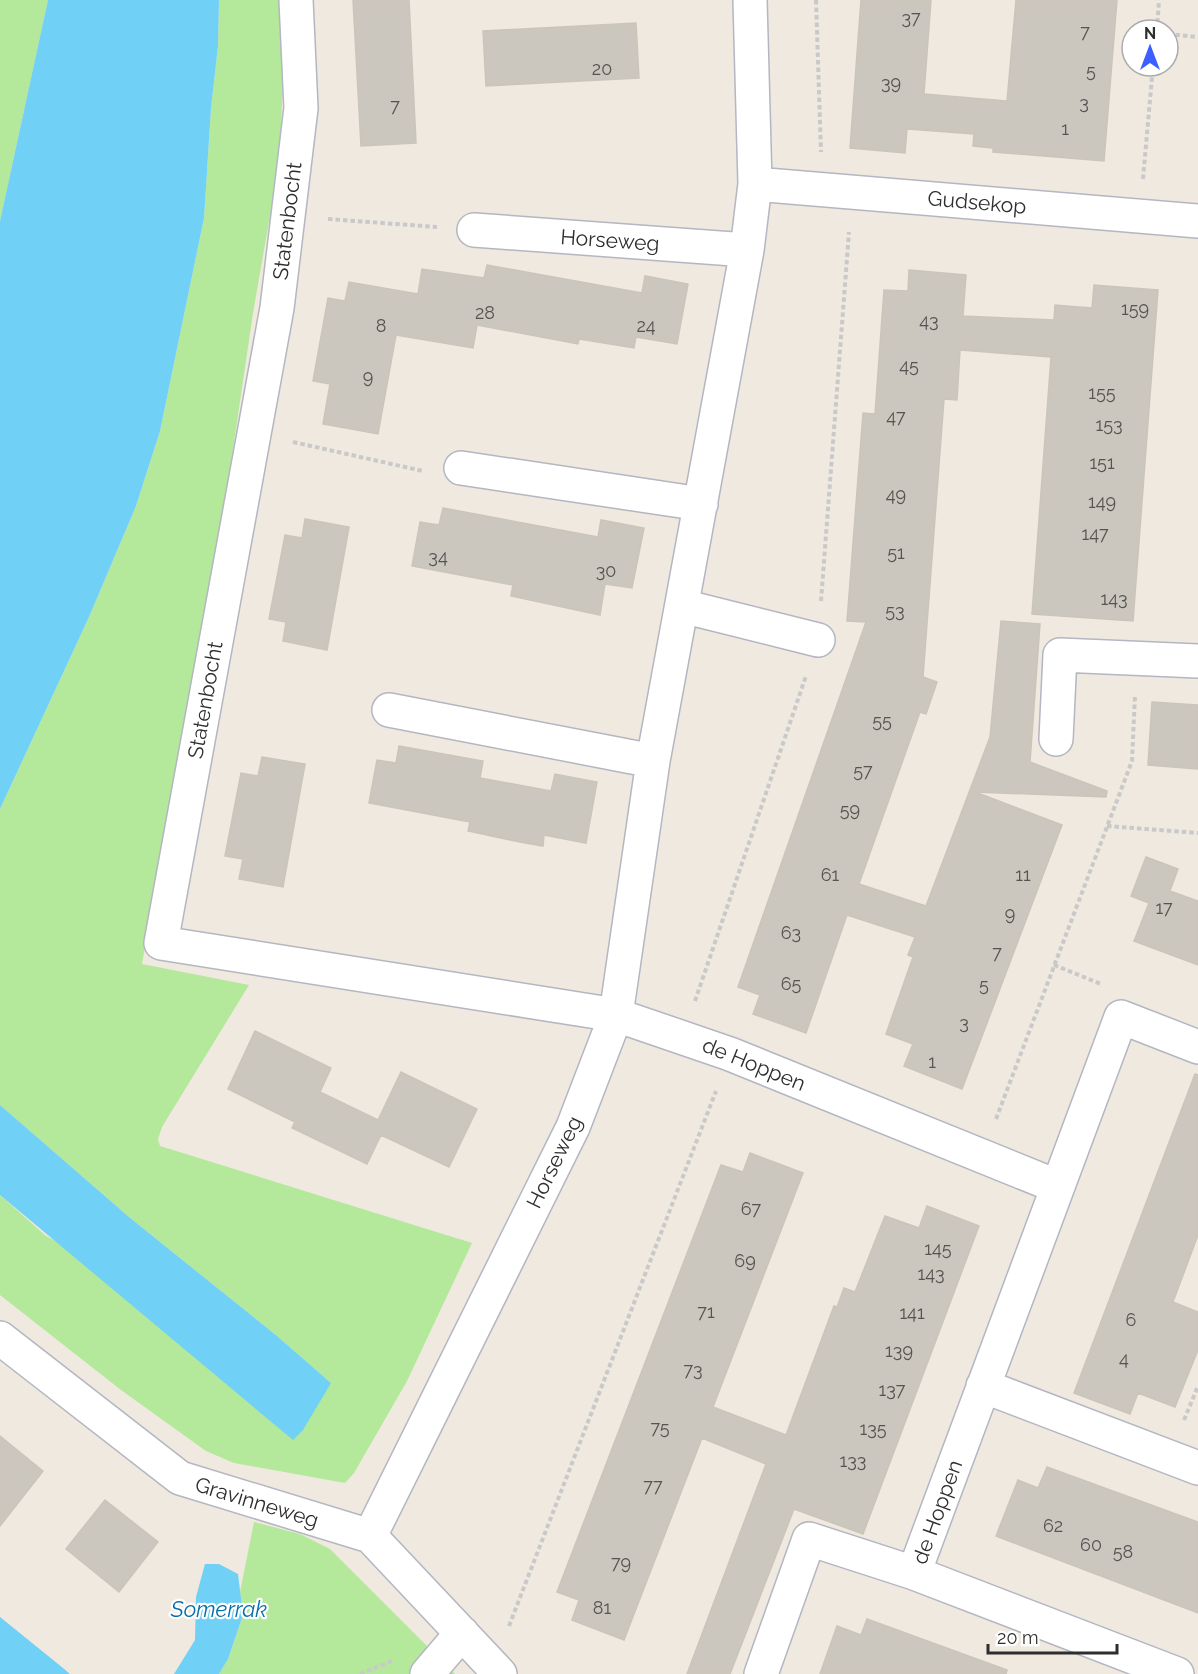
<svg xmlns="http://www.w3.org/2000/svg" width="1198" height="1674" font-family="Raleway,sans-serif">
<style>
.green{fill:#b4e89b}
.water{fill:#70d0f5}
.building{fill:#cbc7be;stroke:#cbc5b9;stroke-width:1.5}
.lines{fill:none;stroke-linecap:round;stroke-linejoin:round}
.minor-casing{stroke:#b4b6c1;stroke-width:36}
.path{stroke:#c9c9c9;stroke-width:4;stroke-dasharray:4.5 3;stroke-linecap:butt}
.minor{stroke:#fff;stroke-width:33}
.labels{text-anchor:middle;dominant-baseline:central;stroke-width:4.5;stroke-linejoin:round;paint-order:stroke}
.number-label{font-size:18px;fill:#555452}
.street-label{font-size:21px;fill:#2e2e2e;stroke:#fff}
.water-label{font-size:22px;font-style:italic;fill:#076fa8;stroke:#fff}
</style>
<rect width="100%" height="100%" fill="#efe9e0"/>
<path class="green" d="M 0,0 L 48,0 L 0,221 Z
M 219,0 L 283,0 L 285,44 L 279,164 L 253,313 L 229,476 L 142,964 L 249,985 L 162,1127 L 158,1139 L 160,1146 L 472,1243 L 407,1381 L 354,1473 L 345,1483 L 234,1463 L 206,1451 L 121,1390 L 0,1295 L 0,1195 L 46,1236 L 331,1383 L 277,1336 L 129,1217 L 0,1105 L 0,809 L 89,617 L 136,506 L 160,431 L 204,218 L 211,108 L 218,46 Z
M 254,1522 L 300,1534 L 330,1549 L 455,1674 L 219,1674 L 228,1659 L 243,1615 L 240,1592 Z"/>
<path class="water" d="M 48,0 L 219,0 L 218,46 L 211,108 L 204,218 L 160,431 L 136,506 L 89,617 L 0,809 L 0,221 Z
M 0,1105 L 129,1217 L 277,1336 L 331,1383 L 303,1430 L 293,1440 L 0,1195 Z
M 205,1564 L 219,1564 L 238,1574 L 243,1615 L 228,1659 L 219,1674 L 174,1674 L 195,1640 L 196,1597 Z
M 0,1617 L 63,1668 L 70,1674 L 0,1674 Z"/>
<path class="building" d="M 353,0 L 409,0 L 416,143 L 361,146 Z
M 861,0 L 931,0 L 924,94 L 1007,101 L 1016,0 L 1117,0 L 1104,161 L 993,152 L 993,148 L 973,146 L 974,134 L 907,129 L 905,153 L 850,148 Z
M 636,23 L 639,78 L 486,86 L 483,31 Z
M 487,265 L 642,293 L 645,276 L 688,284 L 677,344 L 636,337 L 634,348 L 579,339 L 578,344 L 477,325 L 473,348 L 396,335 L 378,434 L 323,424 L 330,384 L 313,381 L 328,298 L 345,301 L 349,282 L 418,294 L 422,269 L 484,278 Z
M 909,270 L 966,275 L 963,316 L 1054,320 L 1055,305 L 1092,308 L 1094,285 L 1158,290 L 1133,621 L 1032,614 L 1051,357 L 960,350 L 957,400 L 944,399 L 923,677 L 937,682 L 926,714 L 920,712 L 859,884 L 926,906 L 990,737 L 1001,621 L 1040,624 L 1030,762 L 1107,791 L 1106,797 L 975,792 L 1062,825 L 962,1089 L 904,1066 L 913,1044 L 886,1034 L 913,957 L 908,955 L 915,937 L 847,915 L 806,1033 L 753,1014 L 760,995 L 738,987 L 866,622 L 847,621 L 863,413 L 875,414 L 884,290 L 908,291 Z
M 443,508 L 598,537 L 601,520 L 644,528 L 632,588 L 605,584 L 600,615 L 511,596 L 513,585 L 412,566 L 420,522 L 439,525 Z
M 305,519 L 349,527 L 327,650 L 283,641 L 286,622 L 269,619 L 285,535 L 302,538 Z
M 1152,702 L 1198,705 L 1198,769 L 1148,765 Z
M 399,746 L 483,761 L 480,778 L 551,791 L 555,774 L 597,782 L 586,843 L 544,835 L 543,846 L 520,842 L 468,831 L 470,822 L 369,803 L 377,760 L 396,763 Z
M 262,757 L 305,764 L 283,887 L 239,879 L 243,859 L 225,856 L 241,773 L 258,776 Z
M 1146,857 L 1178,869 L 1170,891 L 1198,901 L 1198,965 L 1134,941 L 1149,903 L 1131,896 Z
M 255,1031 L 331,1068 L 320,1092 L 378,1120 L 401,1072 L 477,1109 L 449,1167 L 381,1135 L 367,1164 L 292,1128 L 295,1122 L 228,1089 Z
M 1195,1074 L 1198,1075 L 1198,1235 L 1173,1302 L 1198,1312 L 1198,1350 L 1175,1407 L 1138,1393 L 1130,1414 L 1074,1393 Z
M 750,1153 L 803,1173 L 713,1407 L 786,1435 L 834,1306 L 837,1307 L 844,1288 L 855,1292 L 885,1216 L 919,1228 L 927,1206 L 979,1226 L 863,1534 L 794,1509 L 730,1674 L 687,1674 L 766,1464 L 702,1438 L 624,1640 L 572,1620 L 579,1600 L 557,1592 L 721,1165 L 743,1172 Z
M 0,1436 L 43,1471 L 0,1526 Z
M 1047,1467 L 1198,1522 L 1198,1613 L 996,1536 L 1018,1480 L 1038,1488 Z
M 105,1500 L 158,1542 L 119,1592 L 66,1549 Z
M 867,1619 L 1007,1670 L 1006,1674 L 820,1674 L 837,1626 L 861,1635 Z"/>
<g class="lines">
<defs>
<path id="minor" d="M 296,0 L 301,108 L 277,308 L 161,943 L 616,1015 L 730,1054 L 1056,1186
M 755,184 L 1198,221
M 474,230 L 747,250
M 461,468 L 701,504
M 682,606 L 818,640
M 389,710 L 653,761
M 1056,739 L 1060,655 L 1198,661
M 0,1338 L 180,1478 L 370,1536 L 500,1674
M 983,1386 L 1198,1468
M 370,1536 L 573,1127 L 616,1015 L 653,761 L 747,250 L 755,184 L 750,0
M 427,1674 L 462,1633
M 761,1674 L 809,1539 L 914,1573
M 1177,1674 L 914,1573 L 1121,1017 L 1198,1047"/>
</defs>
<use href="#minor" class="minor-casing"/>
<path class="path" d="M 816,0 L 821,152
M 1157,30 L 1159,0
M 1168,34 L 1198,37
M 1143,179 L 1153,66
M 328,219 L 437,227
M 293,442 L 423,471
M 821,601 L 849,232
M 1107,826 L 1198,833
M 1054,965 L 1101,984
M 695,1001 L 806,676
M 996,1119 L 1132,761 L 1135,695
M 1184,1420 L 1198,1386
M 509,1626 L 716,1091
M 360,1674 L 392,1661"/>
<use href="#minor" class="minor"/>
</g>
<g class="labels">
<g class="number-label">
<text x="911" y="17">37</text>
<text x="1085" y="31">7</text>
<text x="602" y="68">20</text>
<text x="1091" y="70">5</text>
<text x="891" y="82">39</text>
<text x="1084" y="102">3</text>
<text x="395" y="105">7</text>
<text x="1065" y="128">1</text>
<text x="1135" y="308">159</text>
<text x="485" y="312">28</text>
<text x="929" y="320">43</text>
<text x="381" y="325">8</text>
<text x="646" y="325">24</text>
<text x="909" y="365">45</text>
<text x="368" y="376">9</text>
<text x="1102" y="392">155</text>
<text x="896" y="416">47</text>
<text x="1109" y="424">153</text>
<text x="1102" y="462">151</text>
<text x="896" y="494">49</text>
<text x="1102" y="501">149</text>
<text x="1095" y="533">147</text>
<text x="896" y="552">51</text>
<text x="438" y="556">34</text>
<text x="606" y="570">30</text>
<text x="1114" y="598">143</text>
<text x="895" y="610">53</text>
<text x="882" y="720">55</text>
<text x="863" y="770">57</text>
<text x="850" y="809">59</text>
<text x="830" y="874">61</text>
<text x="1023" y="874">11</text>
<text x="1164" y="907">17</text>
<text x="1010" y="913">9</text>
<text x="791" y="932">63</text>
<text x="997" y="952">7</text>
<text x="791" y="983">65</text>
<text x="984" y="984">5</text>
<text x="964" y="1022">3</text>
<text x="932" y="1061">1</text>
<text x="751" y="1208">67</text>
<text x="938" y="1248">145</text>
<text x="745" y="1260">69</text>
<text x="931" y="1273">143</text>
<text x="706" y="1311">71</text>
<text x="912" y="1312">141</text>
<text x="1131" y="1319">6</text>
<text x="899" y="1350">139</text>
<text x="1124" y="1358">4</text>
<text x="693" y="1369">73</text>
<text x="892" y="1389">137</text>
<text x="660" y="1427">75</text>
<text x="873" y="1428">135</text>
<text x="853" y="1460">133</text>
<text x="653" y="1485">77</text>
<text x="1053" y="1525">62</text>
<text x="1091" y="1544">60</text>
<text x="1123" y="1551">58</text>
<text x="621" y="1562">79</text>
<text x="602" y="1607">81</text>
</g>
<g class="street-label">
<text transform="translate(977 202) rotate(5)">Gudsekop</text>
<text transform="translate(287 221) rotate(-83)">Statenbocht</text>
<text transform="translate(610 240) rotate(4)">Horseweg</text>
<text transform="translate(205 700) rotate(-80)">Statenbocht</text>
<text transform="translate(754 1064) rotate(22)">de Hoppen</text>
<text transform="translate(554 1162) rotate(-64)">Horseweg</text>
<text transform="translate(257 1502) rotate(17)">Gravinneweg</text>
<text transform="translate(937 1512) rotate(-70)">de Hoppen</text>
</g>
<g class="water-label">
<text x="219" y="1609">Somerrak</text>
</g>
</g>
<g transform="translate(1150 48)"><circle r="28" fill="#ffffff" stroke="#ababab" stroke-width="1.5"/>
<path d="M0-4.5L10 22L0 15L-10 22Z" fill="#3d5fff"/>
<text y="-9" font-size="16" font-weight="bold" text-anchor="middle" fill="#2e2e2e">N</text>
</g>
<path d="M988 1644v9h129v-9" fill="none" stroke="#2e2e2e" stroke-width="3"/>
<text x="997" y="1644" font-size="18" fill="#2e2e2e" stroke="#ffffff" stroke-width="4.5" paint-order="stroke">20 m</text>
</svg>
